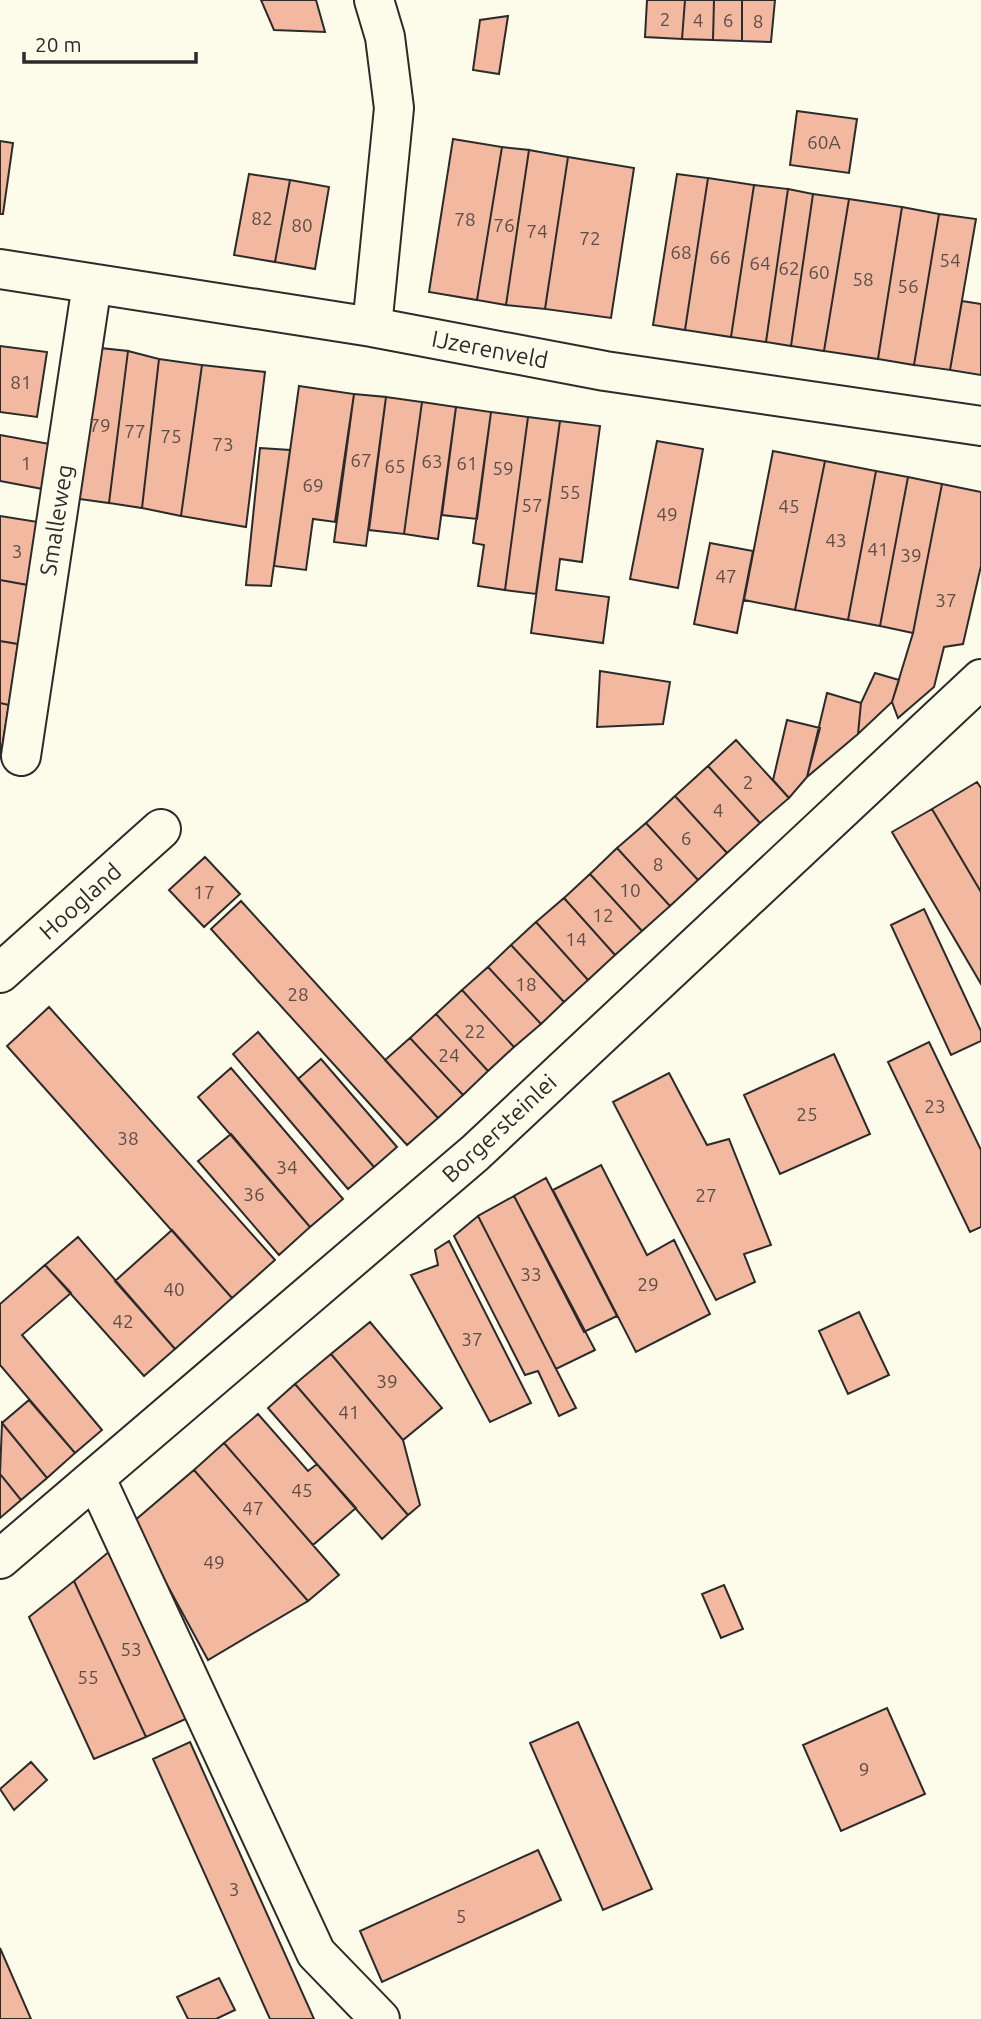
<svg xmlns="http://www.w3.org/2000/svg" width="981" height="2019" font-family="Ubuntu,sans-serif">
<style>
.building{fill:#f2b8a0;stroke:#2b2b2b;stroke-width:2}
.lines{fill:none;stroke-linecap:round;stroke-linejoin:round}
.minor-casing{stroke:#2b2b2b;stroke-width:42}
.minor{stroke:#fdfbea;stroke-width:38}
.labels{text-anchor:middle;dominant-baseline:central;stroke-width:5;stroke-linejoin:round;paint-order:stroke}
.number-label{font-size:19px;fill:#5d4e48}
.street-label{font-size:23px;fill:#2b2b2b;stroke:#fdfbea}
</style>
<rect width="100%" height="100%" fill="#fdfbea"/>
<path class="building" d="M 261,0 L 316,0 L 325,32 L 274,30 Z
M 647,0 L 685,0 L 682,39 L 645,37 Z
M 685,0 L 714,0 L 713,40 L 682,39 Z
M 714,0 L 742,0 L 742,41 L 713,40 Z
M 742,0 L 775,0 L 771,42 L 742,41 Z
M 508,16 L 499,74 L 473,70 L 480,20 Z
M 797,111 L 857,119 L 849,173 L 790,165 Z
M 453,139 L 502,147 L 477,300 L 429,292 Z
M 0,141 L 13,143 L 3,214 L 0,214 Z
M 502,147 L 529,150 L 506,305 L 477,300 Z
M 529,150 L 568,157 L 545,309 L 506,305 Z
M 568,157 L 634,168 L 611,318 L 545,309 Z
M 249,174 L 290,180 L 275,262 L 234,255 Z
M 677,174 L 708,178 L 685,330 L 653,325 Z
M 708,178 L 754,185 L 731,337 L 685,330 Z
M 290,180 L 329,187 L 315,269 L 275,262 Z
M 754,185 L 788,189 L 766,342 L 731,337 Z
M 788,189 L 813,194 L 791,346 L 766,342 Z
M 813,194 L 849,199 L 824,351 L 791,346 Z
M 849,199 L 902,207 L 878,359 L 824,351 Z
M 902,207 L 939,214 L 914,365 L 878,359 Z
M 939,214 L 976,219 L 950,370 L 914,365 Z
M 962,301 L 981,304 L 981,375 L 950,370 Z
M 0,346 L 47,352 L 37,417 L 0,412 Z
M 91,347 L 128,351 L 109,503 L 72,498 Z
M 128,351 L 159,359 L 142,508 L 109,503 Z
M 159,359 L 202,365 L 181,516 L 142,508 Z
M 202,365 L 265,372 L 246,527 L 181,516 Z
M 299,386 L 354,394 L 335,522 L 313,519 L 306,570 L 274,566 Z
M 354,394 L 386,397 L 366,546 L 334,542 Z
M 386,397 L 422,402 L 404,534 L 369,530 Z
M 422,402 L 456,407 L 438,539 L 404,534 Z
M 456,407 L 491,412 L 477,519 L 442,515 Z
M 491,412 L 528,417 L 505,590 L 478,586 L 484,545 L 473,543 Z
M 528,417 L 560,421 L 536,594 L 505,590 Z
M 560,421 L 600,426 L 582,562 L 560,559 L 556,590 L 609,597 L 603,643 L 531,633 Z
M 0,435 L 55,445 L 48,490 L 0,481 Z
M 657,441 L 703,449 L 678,588 L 630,579 Z
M 260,448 L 290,450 L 271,586 L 246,585 Z
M 773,451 L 825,461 L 795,610 L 744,600 Z
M 825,461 L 876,471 L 848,620 L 795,610 Z
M 876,471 L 908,477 L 880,626 L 848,620 Z
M 908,477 L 942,484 L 913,633 L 880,626 Z
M 942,484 L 981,492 L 981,566 L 963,644 L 944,647 L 934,687 L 898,718 L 892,702 L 913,633 Z
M 0,516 L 38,522 L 28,585 L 0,580 Z
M 710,543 L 753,551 L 737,633 L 694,624 Z
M 0,580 L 28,585 L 18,644 L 0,641 Z
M 0,641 L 18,644 L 9,705 L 0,703 Z
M 600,671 L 670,682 L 663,724 L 597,727 Z
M 875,673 L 899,680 L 892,702 L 858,734 L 861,703 Z
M 827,693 L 861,703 L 858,734 L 807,777 Z
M 0,703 L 9,705 L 0,759 Z
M 787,720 L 820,728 L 807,777 L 789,798 L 773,780 Z
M 736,740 L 789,798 L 760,823 L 708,766 Z
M 708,766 L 760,823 L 727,853 L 675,796 Z
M 977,782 L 981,788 L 981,892 L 932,809 Z
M 675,796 L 727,853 L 698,880 L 646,823 Z
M 932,809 L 981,892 L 981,984 L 892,832 Z
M 646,823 L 698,880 L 670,906 L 617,848 Z
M 617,848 L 670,906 L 642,931 L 590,874 Z
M 205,857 L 240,894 L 204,927 L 169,890 Z
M 590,874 L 642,931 L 615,955 L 564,898 Z
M 564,898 L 615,955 L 588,980 L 536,922 Z
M 241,901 L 438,1118 L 407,1145 L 211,929 Z
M 924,909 L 981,1031 L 981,1041 L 951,1055 L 891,925 Z
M 536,922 L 588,980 L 564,1002 L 511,945 Z
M 511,945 L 564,1002 L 541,1024 L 488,967 Z
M 488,967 L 541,1024 L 514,1047 L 462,990 Z
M 462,990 L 514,1047 L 488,1071 L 436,1014 Z
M 49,1007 L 275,1260 L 232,1298 L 7,1046 Z
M 436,1014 L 488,1071 L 463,1095 L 410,1038 Z
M 258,1032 L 374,1167 L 348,1189 L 233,1054 Z
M 410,1038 L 463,1095 L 438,1118 L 385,1060 Z
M 929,1042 L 981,1150 L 981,1227 L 970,1232 L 888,1062 Z
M 834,1054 L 870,1134 L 780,1174 L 744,1095 Z
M 321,1059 L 397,1147 L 374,1167 L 298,1079 Z
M 231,1068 L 343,1199 L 310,1227 L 198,1097 Z
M 669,1073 L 707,1145 L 729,1139 L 771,1245 L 744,1254 L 755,1282 L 716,1300 L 613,1102 Z
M 231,1134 L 310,1227 L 279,1255 L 198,1161 Z
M 601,1165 L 647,1255 L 674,1240 L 710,1314 L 636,1352 L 553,1190 Z
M 546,1178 L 617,1316 L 584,1332 L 514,1196 Z
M 514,1196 L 595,1350 L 556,1369 L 478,1216 Z
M 478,1216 L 576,1408 L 559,1416 L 538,1371 L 525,1375 L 454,1236 Z
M 172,1230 L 232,1298 L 175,1349 L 115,1281 Z
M 78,1237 L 175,1349 L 144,1376 L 45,1265 Z
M 449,1241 L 531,1403 L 490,1422 L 411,1275 L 438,1265 L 435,1250 Z
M 45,1265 L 71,1293 L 22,1335 L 102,1430 L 75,1453 L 0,1365 L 0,1304 Z
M 859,1312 L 889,1375 L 848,1394 L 819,1331 Z
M 370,1322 L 442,1408 L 403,1440 L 331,1354 Z
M 331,1354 L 403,1440 L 420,1505 L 408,1515 L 295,1384 Z
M 295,1384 L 408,1515 L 382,1539 L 268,1408 Z
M 29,1400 L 75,1453 L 47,1478 L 2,1423 Z
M 258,1414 L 308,1471 L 317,1464 L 356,1508 L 313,1545 L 224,1443 Z
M 2,1423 L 47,1478 L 21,1500 L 0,1474 Z
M 224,1443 L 339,1575 L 308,1601 L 194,1470 Z
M 194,1470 L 308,1601 L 208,1660 L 133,1522 Z
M 0,1474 L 21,1500 L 0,1518 Z
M 111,1550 L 190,1717 L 146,1737 L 74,1581 Z
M 74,1581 L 146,1737 L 94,1759 L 29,1617 Z
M 724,1585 L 743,1629 L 721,1638 L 702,1594 Z
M 887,1708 L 925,1794 L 841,1831 L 803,1745 Z
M 578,1722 L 652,1889 L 603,1910 L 530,1743 Z
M 190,1742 L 314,2019 L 270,2019 L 153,1759 Z
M 31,1762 L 47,1780 L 14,1810 L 0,1789 Z
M 538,1850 L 561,1900 L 382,1982 L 360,1931 Z
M 0,1948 L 31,2019 L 0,2019 Z
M 219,1978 L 235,2010 L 216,2019 L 188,2019 L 177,1997 Z"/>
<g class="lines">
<defs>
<path id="minor" d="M 0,269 L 372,327 L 605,371 L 981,426
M 372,327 L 394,108 L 385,37 L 374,0
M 21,756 L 92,284
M 0,973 L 161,829
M 96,1479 L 316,1953 L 380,2019
M 0,1559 L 475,1153 L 981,679"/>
</defs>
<use href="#minor" class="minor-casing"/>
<use href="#minor" class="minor"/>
</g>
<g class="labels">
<g class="number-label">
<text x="665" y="19">2</text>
<text x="698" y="20">4</text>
<text x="728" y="20">6</text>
<text x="758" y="21">8</text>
<text x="824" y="142">60A</text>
<text x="262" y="218">82</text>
<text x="465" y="219">78</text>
<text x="302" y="225">80</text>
<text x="504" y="225">76</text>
<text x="537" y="231">74</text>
<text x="590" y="238">72</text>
<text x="681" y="252">68</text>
<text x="720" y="257">66</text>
<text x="950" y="260">54</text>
<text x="760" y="263">64</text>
<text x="789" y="268">62</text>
<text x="819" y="272">60</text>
<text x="863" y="279">58</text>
<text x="908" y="286">56</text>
<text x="21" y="382">81</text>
<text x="100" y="425">79</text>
<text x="135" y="431">77</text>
<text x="171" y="436">75</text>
<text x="223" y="444">73</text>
<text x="361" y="460">67</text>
<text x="432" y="461">63</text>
<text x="26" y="463">1</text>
<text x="467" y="463">61</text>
<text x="395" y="466">65</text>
<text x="503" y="468">59</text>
<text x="313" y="485">69</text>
<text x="570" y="492">55</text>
<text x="532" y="505">57</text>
<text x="789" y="506">45</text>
<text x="667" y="514">49</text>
<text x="836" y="540">43</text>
<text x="878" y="549">41</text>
<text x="17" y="551">3</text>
<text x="911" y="555">39</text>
<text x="726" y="576">47</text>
<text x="946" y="600">37</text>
<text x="748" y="782">2</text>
<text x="718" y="810">4</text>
<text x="686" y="838">6</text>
<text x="658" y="864">8</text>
<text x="630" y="890">10</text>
<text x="204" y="892">17</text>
<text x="603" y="915">12</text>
<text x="576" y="939">14</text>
<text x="526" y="984">18</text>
<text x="298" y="994">28</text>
<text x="475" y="1031">22</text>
<text x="449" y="1055">24</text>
<text x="935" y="1106">23</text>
<text x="807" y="1114">25</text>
<text x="128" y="1138">38</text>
<text x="287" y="1167">34</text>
<text x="254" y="1194">36</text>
<text x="706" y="1195">27</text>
<text x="531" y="1274">33</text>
<text x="648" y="1284">29</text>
<text x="174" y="1289">40</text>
<text x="123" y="1321">42</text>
<text x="472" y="1339">37</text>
<text x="387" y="1381">39</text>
<text x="349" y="1412">41</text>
<text x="302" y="1490">45</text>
<text x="253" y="1508">47</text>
<text x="214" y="1562">49</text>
<text x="131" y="1649">53</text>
<text x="88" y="1677">55</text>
<text x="864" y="1769">9</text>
<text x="234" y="1889">3</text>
<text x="461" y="1916">5</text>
</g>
<g class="street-label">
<text transform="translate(490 349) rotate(11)">IJzerenveld</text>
<text transform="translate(56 520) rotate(-81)">Smalleweg</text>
<text transform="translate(80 901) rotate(-42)">Hoogland</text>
<text transform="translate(499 1128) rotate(-43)">Borgersteinlei</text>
</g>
</g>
<path d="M24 52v10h172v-10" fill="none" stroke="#2b2b2b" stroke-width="3.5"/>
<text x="35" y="52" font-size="21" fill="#2b2b2b" stroke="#fdfbea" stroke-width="5" paint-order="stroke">20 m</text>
</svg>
